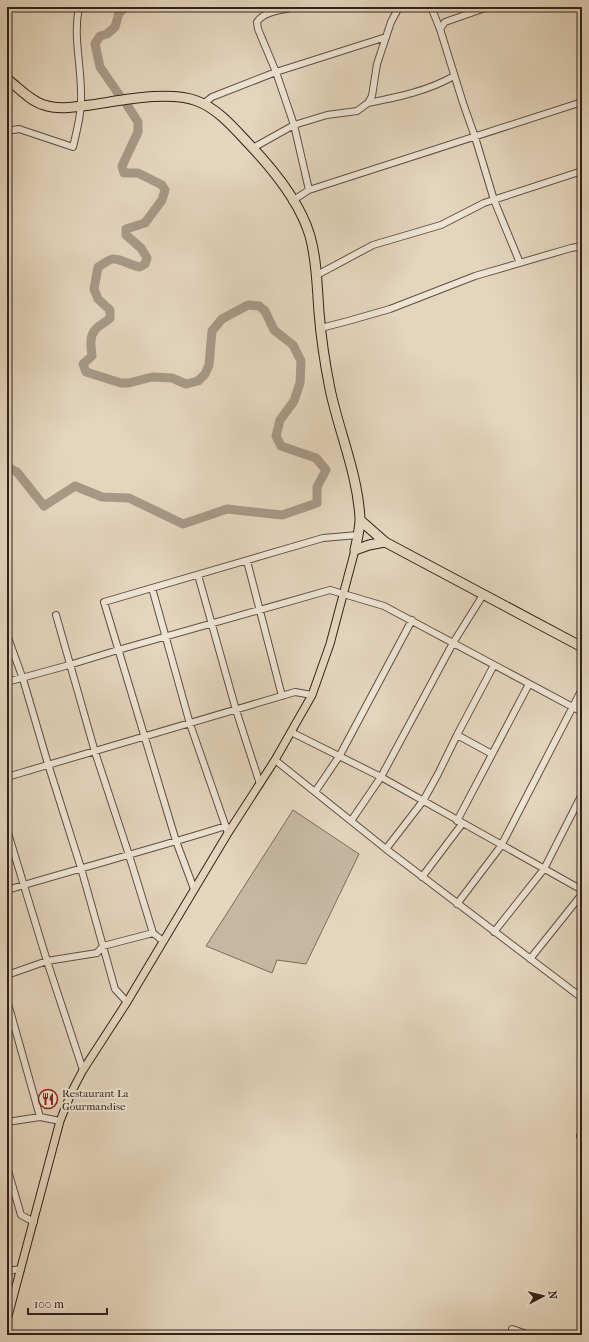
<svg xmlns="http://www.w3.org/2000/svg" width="589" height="1342" font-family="'IM FELL French Canon',serif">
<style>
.green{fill:#c6b7a1;stroke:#7c6c5e}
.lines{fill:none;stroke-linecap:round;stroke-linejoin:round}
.river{stroke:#a79886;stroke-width:9}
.minor-casing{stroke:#5e4f43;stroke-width:8}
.major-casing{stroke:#31221a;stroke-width:9}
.highway-casing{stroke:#31221a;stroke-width:11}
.minor{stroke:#ede4d4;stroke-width:6}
.major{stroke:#e4d5bd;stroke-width:7}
.highway{stroke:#e4d5bd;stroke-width:9}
.labels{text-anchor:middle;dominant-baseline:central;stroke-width:4;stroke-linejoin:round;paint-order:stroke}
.poi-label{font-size:11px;fill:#31221a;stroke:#ede4d4;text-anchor:start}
</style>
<rect width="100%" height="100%" fill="#e4d5bd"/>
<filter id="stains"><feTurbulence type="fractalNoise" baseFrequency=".005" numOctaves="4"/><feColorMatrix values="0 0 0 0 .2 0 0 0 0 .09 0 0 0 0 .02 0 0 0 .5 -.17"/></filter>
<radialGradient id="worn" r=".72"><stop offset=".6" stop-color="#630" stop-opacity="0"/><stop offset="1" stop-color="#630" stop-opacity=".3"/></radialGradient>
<path class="green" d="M 293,810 L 359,854 L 306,964 L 277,960 L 272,973 L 206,946 Z"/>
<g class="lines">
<path class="river" d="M 120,96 L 100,67 L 95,44 L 100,36 L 107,34 L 115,27 L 119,13 L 126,7
M 7,467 L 17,472 L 44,506 L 75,486 L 102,497 L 129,498 L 183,524 L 227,509 L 282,515 L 317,503 L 317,487 L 326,470 L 316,458 L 281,446 L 276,436 L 280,420 L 294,401 L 300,383 L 301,361 L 293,345 L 274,330 L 265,311 L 259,306 L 248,305 L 222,319 L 212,331 L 209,365 L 205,374 L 198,381 L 186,384 L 172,378 L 152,377 L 129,383 L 121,383 L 86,372 L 83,364 L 92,356 C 91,347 89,337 95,330 C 98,326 105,323 110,318 L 110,310 L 98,299 L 94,289 L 98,267 C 102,265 108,260 112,259 C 122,258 130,266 140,267 L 145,264 L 147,258 L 141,248 L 126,235 L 126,229 L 145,223 L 162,200 L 165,190 L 162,185 L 138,173 L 124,173 L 122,166 L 138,132 L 138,122 L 127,105"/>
<defs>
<path id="minor" d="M 295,7 C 283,10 264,11 257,22 L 258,29 L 276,72 L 294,125 L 309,190
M 431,7 L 440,29 L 463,103 L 475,137 L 494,200 L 520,263
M 7,12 L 8,7
M 440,29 L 445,22 L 488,7
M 368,103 C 398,97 428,91 454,76
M 203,104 L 212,97 L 276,72 L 386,37
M 7,131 L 19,129 L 73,147 C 77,130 82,111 81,93 C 81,64 73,36 79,7
M 253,148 L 294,125 L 327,115 L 357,111 L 368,103 L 372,96 L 377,64 L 391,22 L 399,7
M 292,201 L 309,190 L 582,102
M 317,275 L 373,245 L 441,225 L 484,203 L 582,171
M 321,328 L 348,321 L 390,309 L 475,276 L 571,248 L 582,246
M 247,561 L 282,696
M 198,575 L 236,710 L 260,784
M 152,588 L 190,724 L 228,833
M 56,615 L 95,752 L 129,855 L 153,933 L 163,941
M 7,635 L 23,679 L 48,764 L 81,868 L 115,989 L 127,1002
M 7,682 L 69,665 L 118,650 L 330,590 L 384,606 L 582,712
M 291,732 L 381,777 L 582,890
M 457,735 L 492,754
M 275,760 L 386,849 L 582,998
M 7,777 L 295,692 L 312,695
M 315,792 L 340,755 L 412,620
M 351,821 L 381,777 L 453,643 L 483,595
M 457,821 L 529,684
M 7,830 L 47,961 L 83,1070
M 386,849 L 423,801 L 438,774 L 457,735 L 494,665
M 422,877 L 462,824
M 194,889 L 176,841 L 104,602 L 323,538 L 358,535
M 7,890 C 80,868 153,849 226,826
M 457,904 L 501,846 L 582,689
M 494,932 L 544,869 L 582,794
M 530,959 L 582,894
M 7,975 L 47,961 L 97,953 L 103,946 L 153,933
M 7,1000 L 40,1117
M 7,1122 L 40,1117 L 60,1121
M 582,1130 L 580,1136 L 582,1141
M 7,1167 L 21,1215 L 34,1222
M 7,1271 L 21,1269
M 512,1329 L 530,1335"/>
<path id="major" d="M 7,1320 L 60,1121 L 72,1091 L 83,1070 L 127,1002 L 228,833 L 275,760 L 312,695 L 330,644 L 355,550"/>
<path id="highway" d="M 7,79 C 19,88 30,101 44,105 C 58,110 75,107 90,105 C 119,101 169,90 197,101 C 218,109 233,127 248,143 C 272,168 300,202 310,236 C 317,261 317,287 319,312 C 321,338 325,364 330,389 C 339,432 358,475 360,519 C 360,529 357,540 355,550
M 360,520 L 385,542 L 582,647
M 355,550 L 369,545 L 385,542"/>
</defs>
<use href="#minor" class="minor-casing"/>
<use href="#major" class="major-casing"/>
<use href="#highway" class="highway-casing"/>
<use href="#minor" class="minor"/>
<use href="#major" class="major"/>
<use href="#highway" class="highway"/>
</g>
<defs>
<symbol id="restaurant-ring" viewBox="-11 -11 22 22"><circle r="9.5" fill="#ede4d4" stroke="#8f2418" stroke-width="1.5"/><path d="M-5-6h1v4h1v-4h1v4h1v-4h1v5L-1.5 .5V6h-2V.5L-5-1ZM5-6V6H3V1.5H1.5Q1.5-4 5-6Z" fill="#8f2418"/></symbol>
</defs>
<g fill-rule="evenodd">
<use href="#restaurant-ring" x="37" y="1088" width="22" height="22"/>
</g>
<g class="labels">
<g class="poi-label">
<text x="62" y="1093">Restaurant La<tspan x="62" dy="13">Gourmandise</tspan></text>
</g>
</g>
<rect width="589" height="1342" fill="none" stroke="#e4d5bd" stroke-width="24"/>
<rect x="8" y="8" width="573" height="1326" fill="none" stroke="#31221a" stroke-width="2"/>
<rect x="12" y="12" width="565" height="1318" fill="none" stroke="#31221a"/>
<g transform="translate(543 1296) rotate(83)" stroke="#ede4d4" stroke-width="3" paint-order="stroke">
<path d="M0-3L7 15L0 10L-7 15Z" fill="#31221a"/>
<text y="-6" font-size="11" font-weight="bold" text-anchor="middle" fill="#31221a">N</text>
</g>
<path d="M28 1308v6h79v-6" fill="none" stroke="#31221a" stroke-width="2"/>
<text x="34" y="1308" font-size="12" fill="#31221a" stroke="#ede4d4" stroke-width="3" paint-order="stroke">100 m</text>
<rect width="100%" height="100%" filter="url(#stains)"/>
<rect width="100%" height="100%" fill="url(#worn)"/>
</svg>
